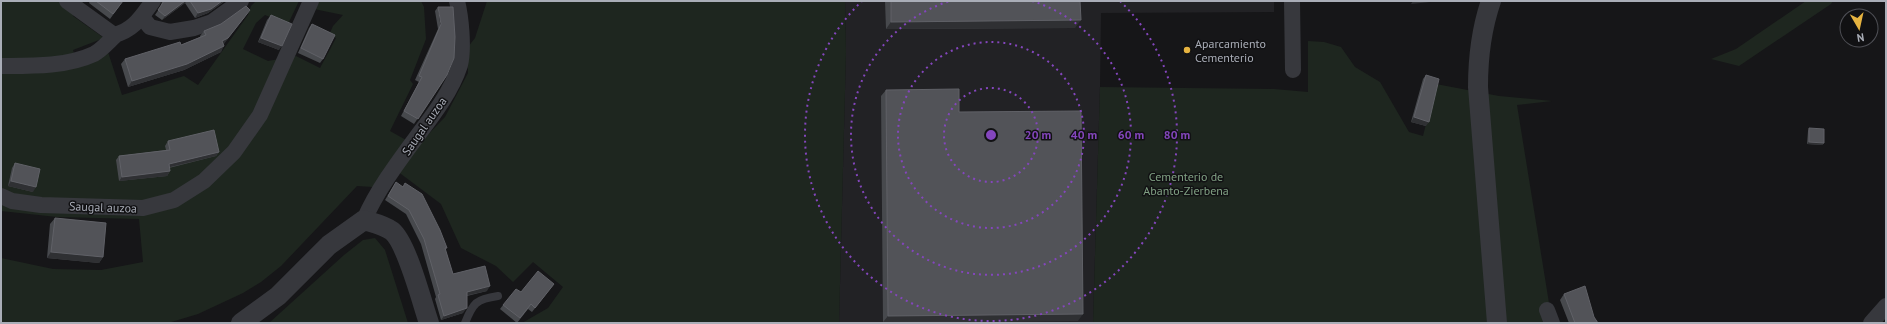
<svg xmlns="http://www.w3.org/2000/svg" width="1887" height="324" font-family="'PT Sans',sans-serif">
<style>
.built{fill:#222225}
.green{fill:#1e261f}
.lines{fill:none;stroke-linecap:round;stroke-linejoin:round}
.service{stroke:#37383d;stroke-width:8}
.minor{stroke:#37383d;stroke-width:16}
.tertiary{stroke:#37383d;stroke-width:20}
.wall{fill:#47494d}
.shaded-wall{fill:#2f3033}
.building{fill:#525358;stroke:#606167}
.ring{fill:none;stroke:#8446bd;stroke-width:2;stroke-dasharray:2 4}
.poi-dot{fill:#e6b340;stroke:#111113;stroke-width:1.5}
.labels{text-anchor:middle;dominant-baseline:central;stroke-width:3;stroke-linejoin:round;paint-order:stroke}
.poi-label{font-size:12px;fill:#a9adb7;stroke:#111113;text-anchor:start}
.street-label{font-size:12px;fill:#a9adb7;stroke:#111113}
.park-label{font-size:12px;fill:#81a184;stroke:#111113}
.centre{fill:#8446bd;stroke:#111113;stroke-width:2}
.ring-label{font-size:12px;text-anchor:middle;font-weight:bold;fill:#8446bd;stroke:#111113;stroke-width:3;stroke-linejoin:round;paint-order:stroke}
</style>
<rect width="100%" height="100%" fill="#161618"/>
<path class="built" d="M 845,1 L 1274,1 L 1274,12 L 1101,13 L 1100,87 L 1093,323 L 839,323 L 846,52 Z"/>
<path class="green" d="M 1,1 L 84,1 L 73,16 L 104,38 L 73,50 L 78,66 L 108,52 L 122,95 L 184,76 L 198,85 L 248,15 L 251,6 L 256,1 L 299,1 L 288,24 L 265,15 L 256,23 L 243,49 L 268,61 L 296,56 L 320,68 L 336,38 L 329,35 L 333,26 L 343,15 L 314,9 L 317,1 L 421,1 L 424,7 L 426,39 L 410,80 L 413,84 L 390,131 L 406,140 L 420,143 L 445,117 L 468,73 L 468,47 L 475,38 L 487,1 L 845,1 L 846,52 L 839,323 L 522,323 L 548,308 L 563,287 L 533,262 L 513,282 L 496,266 L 461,248 L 441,204 L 389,165 L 373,187 L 357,186 L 281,266 L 261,282 L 243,293 L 198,314 L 168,323 L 1,323 L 1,258 L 53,269 L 101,270 L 143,262 L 139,219 L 57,217 L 1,211 Z
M 1806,1 L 1833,1 L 1831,4 L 1739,66 L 1711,59 L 1736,49 Z
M 1308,41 L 1324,42 L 1341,47 L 1355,67 L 1380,82 L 1409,132 L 1423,136 L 1436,84 L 1499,96 L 1552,101 L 1517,105 L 1549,303 L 1554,323 L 1093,323 L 1100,87 L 1274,89 L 1308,92 Z
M 375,238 L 385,250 L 408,323 L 269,323 L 344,255 L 363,240 Z"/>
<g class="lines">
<path class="service" d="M 465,323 C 473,303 476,299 498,296"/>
<path class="minor" d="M 67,1 L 114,35 C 134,30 141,17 153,1
M 1292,1 L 1293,70
M 142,17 L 150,27 L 170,32 L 194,28 L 212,22 L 241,1
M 1,66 C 31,66 66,67 94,54 C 102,50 110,40 117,34
M 1,196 L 12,201 L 41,205 L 143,208 L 174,200 L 204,181 L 234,152 L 260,115 L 311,1
M 364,220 C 377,190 398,162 418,135 C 434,114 452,90 460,65 C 464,48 461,17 457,1
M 1547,310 L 1552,323
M 1871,323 L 1886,306"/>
<path class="tertiary" d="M 1491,1 C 1481,30 1478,57 1478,87 L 1497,323
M 241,323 L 278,296 L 329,245 L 364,220 C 374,223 384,225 392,231 C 407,243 422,303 429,323"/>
</g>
<path class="wall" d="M 90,1 L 123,1 L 110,19 L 89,3 Z
M 162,1 L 225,1 L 208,13 L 195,18 L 185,3 L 162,20 L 155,15 L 161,6 Z
M 885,1 L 1080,1 L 1075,28 L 886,29 Z
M 438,7 L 447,75 L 414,124 L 401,116 L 419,82 L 415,80 L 438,29 L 435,11 Z
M 246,15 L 223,44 L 221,52 L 184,70 L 128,87 L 121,64 L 125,59 L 181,45 L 200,37 L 200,36 L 204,31 Z
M 271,15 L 279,50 L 258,42 L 267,20 Z
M 312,24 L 323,59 L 320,63 L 298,53 L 309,28 Z
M 1426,75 L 1426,126 L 1411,122 L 1423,79 Z
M 886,90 L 959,112 L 1078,321 L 883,322 L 881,96 Z
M 1809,128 L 1824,143 L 1822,145 L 1807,144 L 1808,131 Z
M 168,141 L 219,152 L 216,156 L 169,168 L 170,171 L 167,176 L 119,181 L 116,160 L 119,156 L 166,150 L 165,146 Z
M 15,163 L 33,192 L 8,186 L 12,168 Z
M 396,182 L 447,248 L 445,249 L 453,274 L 487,291 L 467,296 L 463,313 L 441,320 L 435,299 L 436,297 L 421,244 L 406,214 L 385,200 Z
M 55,218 L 103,257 L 99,263 L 47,258 L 50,224 Z
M 554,284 L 532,312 L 528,309 L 517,323 L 500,309 L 503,305 L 521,292 Z
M 1564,294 L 1594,317 L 1598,323 L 1569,323 L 1560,300 Z"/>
<path class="shaded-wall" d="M 185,1 L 187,1 L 185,3 L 162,20 L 165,16 Z
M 222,1 L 225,1 L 208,13 L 195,18 L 198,13 Z
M 1413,1 L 1440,1 L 1411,4 Z
M 250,10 L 224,44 L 218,47 L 222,41 Z
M 1081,20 L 1075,28 L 886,29 L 891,22 Z
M 261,38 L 282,46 L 279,50 L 258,42 Z
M 224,46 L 221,52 L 184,70 L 128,87 L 132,81 Z
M 1414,117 L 1429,122 L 1426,126 L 1411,122 Z
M 1809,142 L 1824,143 L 1822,145 L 1807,144 Z
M 219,152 L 216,156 L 166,168 L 169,164 Z
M 170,171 L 167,176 L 119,181 L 122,177 Z
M 11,181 L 36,187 L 33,192 L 8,186 Z
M 51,252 L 103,257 L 99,263 L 47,258 Z
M 490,286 L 487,291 L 464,296 L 467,292 Z
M 467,308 L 463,313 L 441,320 L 444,316 Z
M 1083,314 L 1078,321 L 883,322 L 888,316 Z"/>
<path class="building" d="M 96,1 L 123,1 L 113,14 Z
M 164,1 L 185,1 L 165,16 L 158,10 Z
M 190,1 L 222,1 L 211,9 L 198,13 Z
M 891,1 L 1080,1 L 1081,20 L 891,22 Z
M 246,6 L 250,10 L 228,38 L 222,41 L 224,46 L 187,64 L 132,81 L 125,59 L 180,42 L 181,45 L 206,35 L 204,31 L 221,24 Z
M 438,7 L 453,7 L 455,37 L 454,58 L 447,75 L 418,119 L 404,111 L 422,77 L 419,76 L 441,24 Z
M 271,15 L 292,24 L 282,46 L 261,38 Z
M 312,24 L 335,35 L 323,59 L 301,48 Z
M 1426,75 L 1439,79 L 1429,122 L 1414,117 Z
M 959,89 L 959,112 L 1081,111 L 1083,314 L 888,316 L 886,90 Z
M 1809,128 L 1824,129 L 1824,143 L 1809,142 Z
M 214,130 L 219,152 L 169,164 L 170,171 L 122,177 L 119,156 L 170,150 L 168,141 Z
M 15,163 L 40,169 L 36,187 L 11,181 Z
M 396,182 L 403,187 L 405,183 L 422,194 L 440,230 L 447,248 L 445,248 L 453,274 L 485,266 L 490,286 L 467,292 L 467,308 L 444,316 L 438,295 L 440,294 L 424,239 L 409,210 L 388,196 Z
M 55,218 L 106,223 L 103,257 L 51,252 Z
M 538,271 L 554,284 L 535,308 L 531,304 L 520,318 L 503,305 L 516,289 L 521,292 Z
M 1585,286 L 1594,317 L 1598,323 L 1575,323 L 1564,294 Z"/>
<g class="ring">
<circle cx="991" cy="135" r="47"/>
<circle cx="991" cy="135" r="93"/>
<path d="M1032 1A140 140 0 1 1 950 1"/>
<path d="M1120 1A186 186 0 1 1 862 1"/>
</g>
<circle class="poi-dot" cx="1187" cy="50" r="4"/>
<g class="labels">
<g class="poi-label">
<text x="1195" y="43">Aparcamiento<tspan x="1195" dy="14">Cementerio</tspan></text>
</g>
<g class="street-label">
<text transform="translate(424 126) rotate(-55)">Saugal auzoa</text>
<text transform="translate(103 207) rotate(2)">Saugal auzoa</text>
</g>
<g class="park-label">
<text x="1186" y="176">Cementerio de<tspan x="1186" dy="14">Abanto-Zierbena</tspan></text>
</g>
</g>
<circle cx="991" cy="135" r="6" class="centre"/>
<g class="ring-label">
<text x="1038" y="139">20 m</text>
<text x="1084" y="139">40 m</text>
<text x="1131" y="139">60 m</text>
<text x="1177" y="139">80 m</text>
</g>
<rect width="1887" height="324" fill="none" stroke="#a9adb7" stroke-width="4"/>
<g transform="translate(1859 28) rotate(171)"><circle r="19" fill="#111113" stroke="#4e4f55"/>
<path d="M0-3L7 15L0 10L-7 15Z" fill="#e6b340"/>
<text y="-6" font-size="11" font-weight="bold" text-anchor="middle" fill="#a9adb7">N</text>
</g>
</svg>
